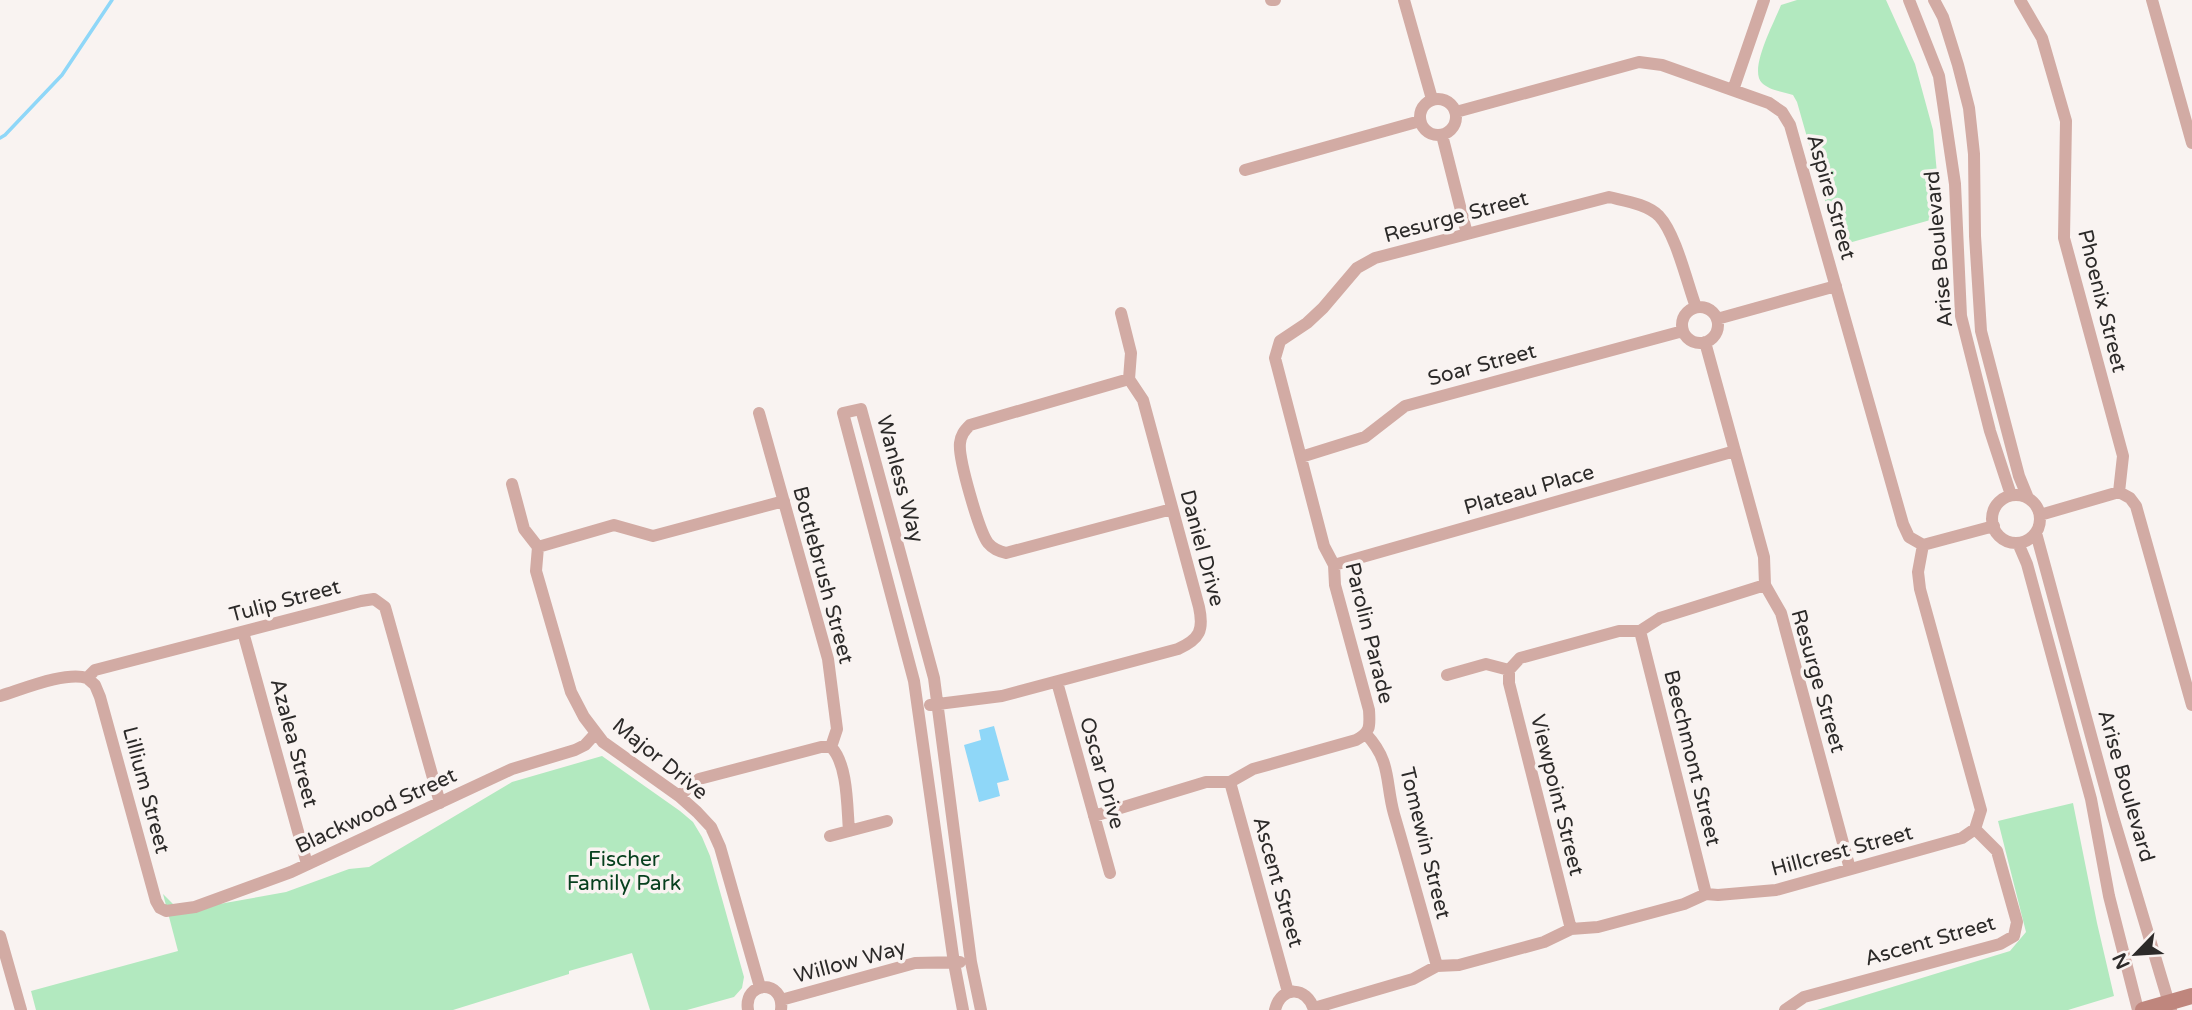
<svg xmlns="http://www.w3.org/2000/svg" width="2192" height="1010" font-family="'Varela Round',sans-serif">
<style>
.green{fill:#b2e9bf}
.water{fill:#8fd7f8}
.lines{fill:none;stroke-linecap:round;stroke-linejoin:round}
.stream{stroke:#8fd7f8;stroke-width:3.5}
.street{stroke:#d2aba4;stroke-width:12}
.secondary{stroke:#bf867d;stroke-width:16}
.labels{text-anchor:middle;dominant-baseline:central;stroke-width:7;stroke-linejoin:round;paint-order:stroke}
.street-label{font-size:21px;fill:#2c2a29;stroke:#f9f3f1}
.park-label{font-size:21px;fill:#07401e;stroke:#f9f3f1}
</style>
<rect width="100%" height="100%" fill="#f9f3f1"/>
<path class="green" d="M 1797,0 L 1886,0 L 1915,64 L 1933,130 L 1941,217 L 1838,246 L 1797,102 L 1793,95 C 1783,92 1769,90 1762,83 C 1748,70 1775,21 1781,5 Z
M 602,756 L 680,811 L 693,822 L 702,837 L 710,856 L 744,977 L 742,988 L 734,997 L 687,1010 L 650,1010 L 632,953 L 569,971 L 569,974 L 453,1010 L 36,1010 L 31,991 L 178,951 L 163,894 L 180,911 L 286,892 L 349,869 L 369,867 L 512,782 Z
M 2073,803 L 2097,923 L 2114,996 L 2068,1010 L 1817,1010 L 2010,951 L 2026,932 L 1998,821 Z"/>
<path class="water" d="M 994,726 L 1009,780 L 997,783 L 1000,796 L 979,802 L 964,745 L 981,740 L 979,730 Z"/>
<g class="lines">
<path class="stream" d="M 0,138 L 5,135 L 62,75 L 112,0"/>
<path class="street" d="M 1271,0 L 1275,0
M 1404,0 L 1432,99
M 1909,0 L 1939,76 L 1955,184 L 1961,316 L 1990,431 L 2011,495
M 1934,0 L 1943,17 L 1958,65 L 1969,108 L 1974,154 L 1975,236 L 1981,331 L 2019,476 L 2028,498
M 2020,0 L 2042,38 L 2066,121 L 2064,238 L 2123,456 L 2119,492
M 2152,0 L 2192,143
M 1733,90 L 1764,0
M1420 117a18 18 0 1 1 36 0a18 18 0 1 1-36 0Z
M 1456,112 L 1639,62 L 1662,65 L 1769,103 L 1782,112 L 1790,125 L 1903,524 L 1909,537 L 1923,545 L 1994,526
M 1442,135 L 1467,234
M 1245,170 L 1420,121
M1682 325a18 18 0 1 1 36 0a18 18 0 1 1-36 0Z
M 1717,319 L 1836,286
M 1705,342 L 1764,557 L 1765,585 L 1781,613 L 1850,869
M 1129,379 L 970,425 C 964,431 961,435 960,443 C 958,458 979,531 988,543 C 993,549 998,551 1006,553 L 1172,509
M 759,413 L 828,659 L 837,729 L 831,747
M 1301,457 L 1365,437 L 1405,406 L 1683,331
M 512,484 L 524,529 L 538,547 L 536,571 L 571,692 L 584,717 L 603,742 L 679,796 L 697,812 L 711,827 L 720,847 L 760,987
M1992 519a24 24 0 1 1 48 0a24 24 0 1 1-48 0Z
M 2040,515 L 2119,492 L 2130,498 L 2136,506 L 2192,705
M 2036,533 L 2112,813 L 2171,1010
M 2018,543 L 2027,564 L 2091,799 L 2109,896 L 2138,1010
M 538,547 L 614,525 L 653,536 L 784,501
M 1334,565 L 1735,451
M 1640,631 L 1706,894
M 243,632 L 307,864
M 1509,670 L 1509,683 L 1571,929
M 1447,675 L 1486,664 L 1509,670 L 1520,658 L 1619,631 L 1640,631 L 1660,618 L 1765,585
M 87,678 L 95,685 L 100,697 L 156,901 L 160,908 L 166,911 L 195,907 L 291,872 L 512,769 L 575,750 L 585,745 L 596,733
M 87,678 L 95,670 L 361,601 L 374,599 L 385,607 L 440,803
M 1057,682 L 1110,873
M 0,696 C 23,689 66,671 87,678
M 930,705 L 1002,696 L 1178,649 C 1200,639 1204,630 1199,607 L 1143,400 L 1129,379 L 1131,353 L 1121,313
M 1366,734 C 1392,762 1385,782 1394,814 C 1409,865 1423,916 1437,966
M 1230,782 L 1288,992
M 679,796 L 699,779 L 821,747 L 831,747 C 848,764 847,807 849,831
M 1094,816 L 1206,782 L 1230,782 L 1253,769 L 1356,740 C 1371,732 1370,726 1369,710 L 1335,585 L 1334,565 L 1324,546 L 1275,358 L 1280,341 L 1307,323 L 1323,308 L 1357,268 L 1375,258 L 1609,197 C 1625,201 1647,204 1659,216 C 1676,234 1687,283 1696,307
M 830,836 L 887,821
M 0,936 L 21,1010
M 781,1000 L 915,963 L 960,962
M 1314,1008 L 1413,979 L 1437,966 L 1459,965 L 1544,942 L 1571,929 L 1598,927 L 1684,904 L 1706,894 L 1718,895 L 1776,890 L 1962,838 L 1975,829 L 1981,810 L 1920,589 L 1918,572 L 1923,545
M 748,1010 C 743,980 785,979 781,1010
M 963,1010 L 954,963 L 914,681 L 843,413 L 861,409 L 934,678 L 971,962 L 981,1010
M 1275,1010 C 1281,985 1307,986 1314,1010
M 1785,1010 L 1804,997 L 2000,944 L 2014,936 L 2017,922 L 1997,851 L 1975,829"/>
<path class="secondary" d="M 2143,1010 L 2192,996"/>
</g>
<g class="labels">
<g class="street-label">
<text transform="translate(1831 197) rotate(74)">Aspire Street</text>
<text transform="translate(1456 217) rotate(-15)">Resurge Street</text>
<text transform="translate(1939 249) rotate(-95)">Arise Boulevard</text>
<text transform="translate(2102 301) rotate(76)">Phoenix Street</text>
<text transform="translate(1482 365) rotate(-15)">Soar Street</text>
<text transform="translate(900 479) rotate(75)">Wanless Way</text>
<text transform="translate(1529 490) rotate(-16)">Plateau Place</text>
<text transform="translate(1202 548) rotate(75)">Daniel Drive</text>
<text transform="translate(823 575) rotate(75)">Bottlebrush Street</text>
<text transform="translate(285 601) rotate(-15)">Tulip Street</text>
<text transform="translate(1369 633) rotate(76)">Parolin Parade</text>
<text transform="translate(1818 681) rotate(74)">Resurge Street</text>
<text transform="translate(294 743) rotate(75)">Azalea Street</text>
<text transform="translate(1692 758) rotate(76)">Beechmont Street</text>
<text transform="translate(660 759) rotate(39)">Major Drive</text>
<text transform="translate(1102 773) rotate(74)">Oscar Drive</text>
<text transform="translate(2126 786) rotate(74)">Arise Boulevard</text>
<text transform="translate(146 790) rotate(75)">Lillium Street</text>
<text transform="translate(1557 795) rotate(76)">Viewpoint Street</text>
<text transform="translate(376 811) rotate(-25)">Blackwood Street</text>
<text transform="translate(1425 843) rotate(76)">Tomewin Street</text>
<text transform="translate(1842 851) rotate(-15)">Hillcrest Street</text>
<text transform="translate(1278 882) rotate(74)">Ascent Street</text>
<text transform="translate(1930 941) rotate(-16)">Ascent Street</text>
<text transform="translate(850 962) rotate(-15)">Willow Way</text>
</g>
<g class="park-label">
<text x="624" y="859">Fischer<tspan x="624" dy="24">Family Park</tspan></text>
</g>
</g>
<g transform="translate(2136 954) rotate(245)" stroke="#f9f3f1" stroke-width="5" paint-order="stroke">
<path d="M0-5L12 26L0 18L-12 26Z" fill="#2c2a29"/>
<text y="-10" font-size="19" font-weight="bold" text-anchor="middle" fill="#2c2a29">N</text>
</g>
</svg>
